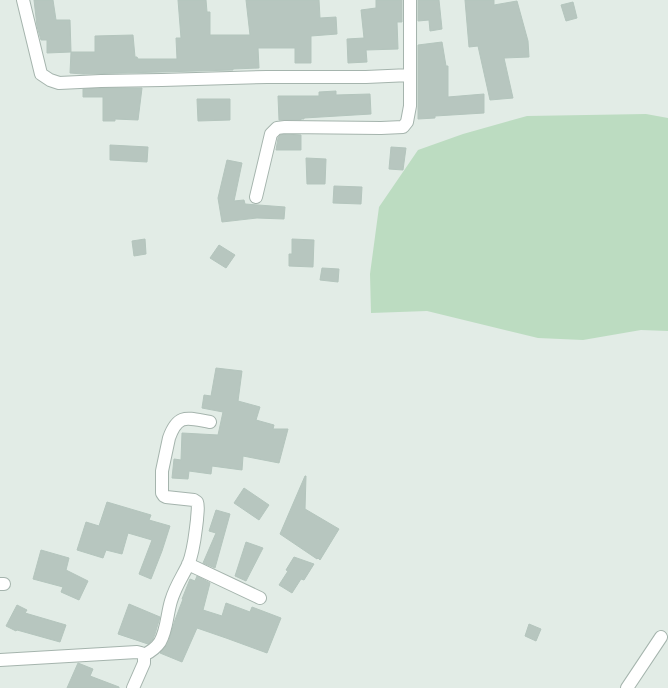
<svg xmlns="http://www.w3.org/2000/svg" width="668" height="688" font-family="'PT Sans',sans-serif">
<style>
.green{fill:#bcdcc1}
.building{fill:#b7c6bf;stroke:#b4c5bd}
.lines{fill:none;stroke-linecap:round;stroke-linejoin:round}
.street-casing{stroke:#a5b4ad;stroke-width:14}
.street{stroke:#fff;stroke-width:12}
</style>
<rect width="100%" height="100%" fill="#e2ece6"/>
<path class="green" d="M 646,114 L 668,118 L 668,331 L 641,330 L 583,340 L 538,338 L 427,311 L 371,313 L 370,274 L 379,207 L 418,150 L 463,134 L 527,116 Z"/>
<path class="building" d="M 34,0 L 53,0 L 56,20 L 70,20 L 71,52 L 47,53 L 47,40 L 41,40 L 37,26 Z
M 178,0 L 206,0 L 207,12 L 210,12 L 210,35 L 250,35 L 246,0 L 319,0 L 320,18 L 336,17 L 337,34 L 311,36 L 311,63 L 295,63 L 295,48 L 258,48 L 259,68 L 233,69 L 233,70 L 162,72 L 83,74 L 70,73 L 71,52 L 95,52 L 95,36 L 133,35 L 135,57 L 137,57 L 138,59 L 177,59 L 176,38 L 181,38 Z
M 376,0 L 402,0 L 402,22 L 397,22 L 398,49 L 366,50 L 367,62 L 348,63 L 347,39 L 364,38 L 361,10 L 376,8 Z
M 418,0 L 439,0 L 442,29 L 430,31 L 429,20 L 418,21 Z
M 465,0 L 494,0 L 494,5 L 517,1 L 528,41 L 529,57 L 504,58 L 513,98 L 490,100 L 478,46 L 469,47 Z
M 573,2 L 577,18 L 566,21 L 561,5 Z
M 442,42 L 446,66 L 448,66 L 448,97 L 484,94 L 484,113 L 435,116 L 435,118 L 418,119 L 418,45 Z
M 101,88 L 142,88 L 138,120 L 115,119 L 115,121 L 103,121 L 103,97 L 83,97 L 83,89 Z
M 336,91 L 336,95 L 370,94 L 371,114 L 304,118 L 304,119 L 301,119 L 301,120 L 279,120 L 278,96 L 319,96 L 319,92 Z
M 197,99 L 230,99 L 230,120 L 198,121 Z
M 285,134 L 301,135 L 301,150 L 276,150 L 278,138 L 280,135 Z
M 110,145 L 148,147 L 147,162 L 110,160 Z
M 391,147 L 406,148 L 403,170 L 389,169 Z
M 306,158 L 326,159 L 325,184 L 307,184 Z
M 227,160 L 242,163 L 234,201 L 244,200 L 245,204 L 285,207 L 284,219 L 257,218 L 222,222 L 218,198 Z
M 334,186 L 362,187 L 361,204 L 333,203 Z
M 145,239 L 146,254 L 134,256 L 132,241 Z
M 292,239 L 314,240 L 313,267 L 289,266 L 289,254 L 292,254 Z
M 219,245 L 235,255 L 226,268 L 210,258 Z
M 322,268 L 339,269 L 338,282 L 320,280 Z
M 216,368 L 242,371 L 238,401 L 260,407 L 256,420 L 274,425 L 273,429 L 288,429 L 279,463 L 243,456 L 242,470 L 212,466 L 211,474 L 189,471 L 188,479 L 172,478 L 174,459 L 181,460 L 182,433 L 218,435 L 223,412 L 202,408 L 204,395 L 211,396 Z
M 305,476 L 306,476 L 305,509 L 339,529 L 320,560 L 318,558 L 317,559 L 280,534 Z
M 244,488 L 269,505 L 259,520 L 234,503 Z
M 107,502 L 151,515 L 149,520 L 170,526 L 162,551 L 151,579 L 139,574 L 152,540 L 128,533 L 122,554 L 106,550 L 103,558 L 77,550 L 86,522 L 99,526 Z
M 216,510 L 230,514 L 215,568 L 203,563 L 216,533 L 209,531 Z
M 246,542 L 263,548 L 246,581 L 235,576 Z
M 41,550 L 69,558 L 66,570 L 88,581 L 79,600 L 61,592 L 63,587 L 33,579 Z
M 294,557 L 314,564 L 304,580 L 301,579 L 292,593 L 279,585 L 288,571 L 286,570 Z
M 197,576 L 210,583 L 203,610 L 222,616 L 226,603 L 250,612 L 252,607 L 281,618 L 267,653 L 226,638 L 197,628 L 182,662 L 160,653 L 166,646 L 169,640 L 175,620 L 183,599 L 182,599 L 190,579 L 195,581 Z
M 129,604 L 160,617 L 155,634 L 153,639 L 148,644 L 118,634 Z
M 17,605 L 27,610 L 25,613 L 66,625 L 60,642 L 17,630 L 16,631 L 6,626 Z
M 529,624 L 541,629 L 536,641 L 525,636 Z
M 78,663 L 93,669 L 90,676 L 119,687 L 119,688 L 67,688 Z"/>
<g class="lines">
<defs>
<path id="street" d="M 23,0 L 41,74 L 50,80 L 59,83 L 101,81 L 162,80 L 267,77 L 366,77 L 410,75
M 256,197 L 271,134 L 277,128 L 285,127 L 381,128 L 403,127 L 407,122 L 410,106 L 410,0
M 188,564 L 260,598
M 0,584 L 4,584
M 144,655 C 150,652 156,648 160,642 C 167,630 167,614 171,601 C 175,587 182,577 188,565 C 194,551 195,535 197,520 C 197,514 199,507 197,502 L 194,500 L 166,497 L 164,496 L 162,493 L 162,471 L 169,438 C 178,413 187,418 210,422
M 0,660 L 137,652 L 141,653 L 144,655 L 144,663 L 133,688
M 627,688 L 661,637"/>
</defs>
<use href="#street" class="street-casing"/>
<use href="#street" class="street"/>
</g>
</svg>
